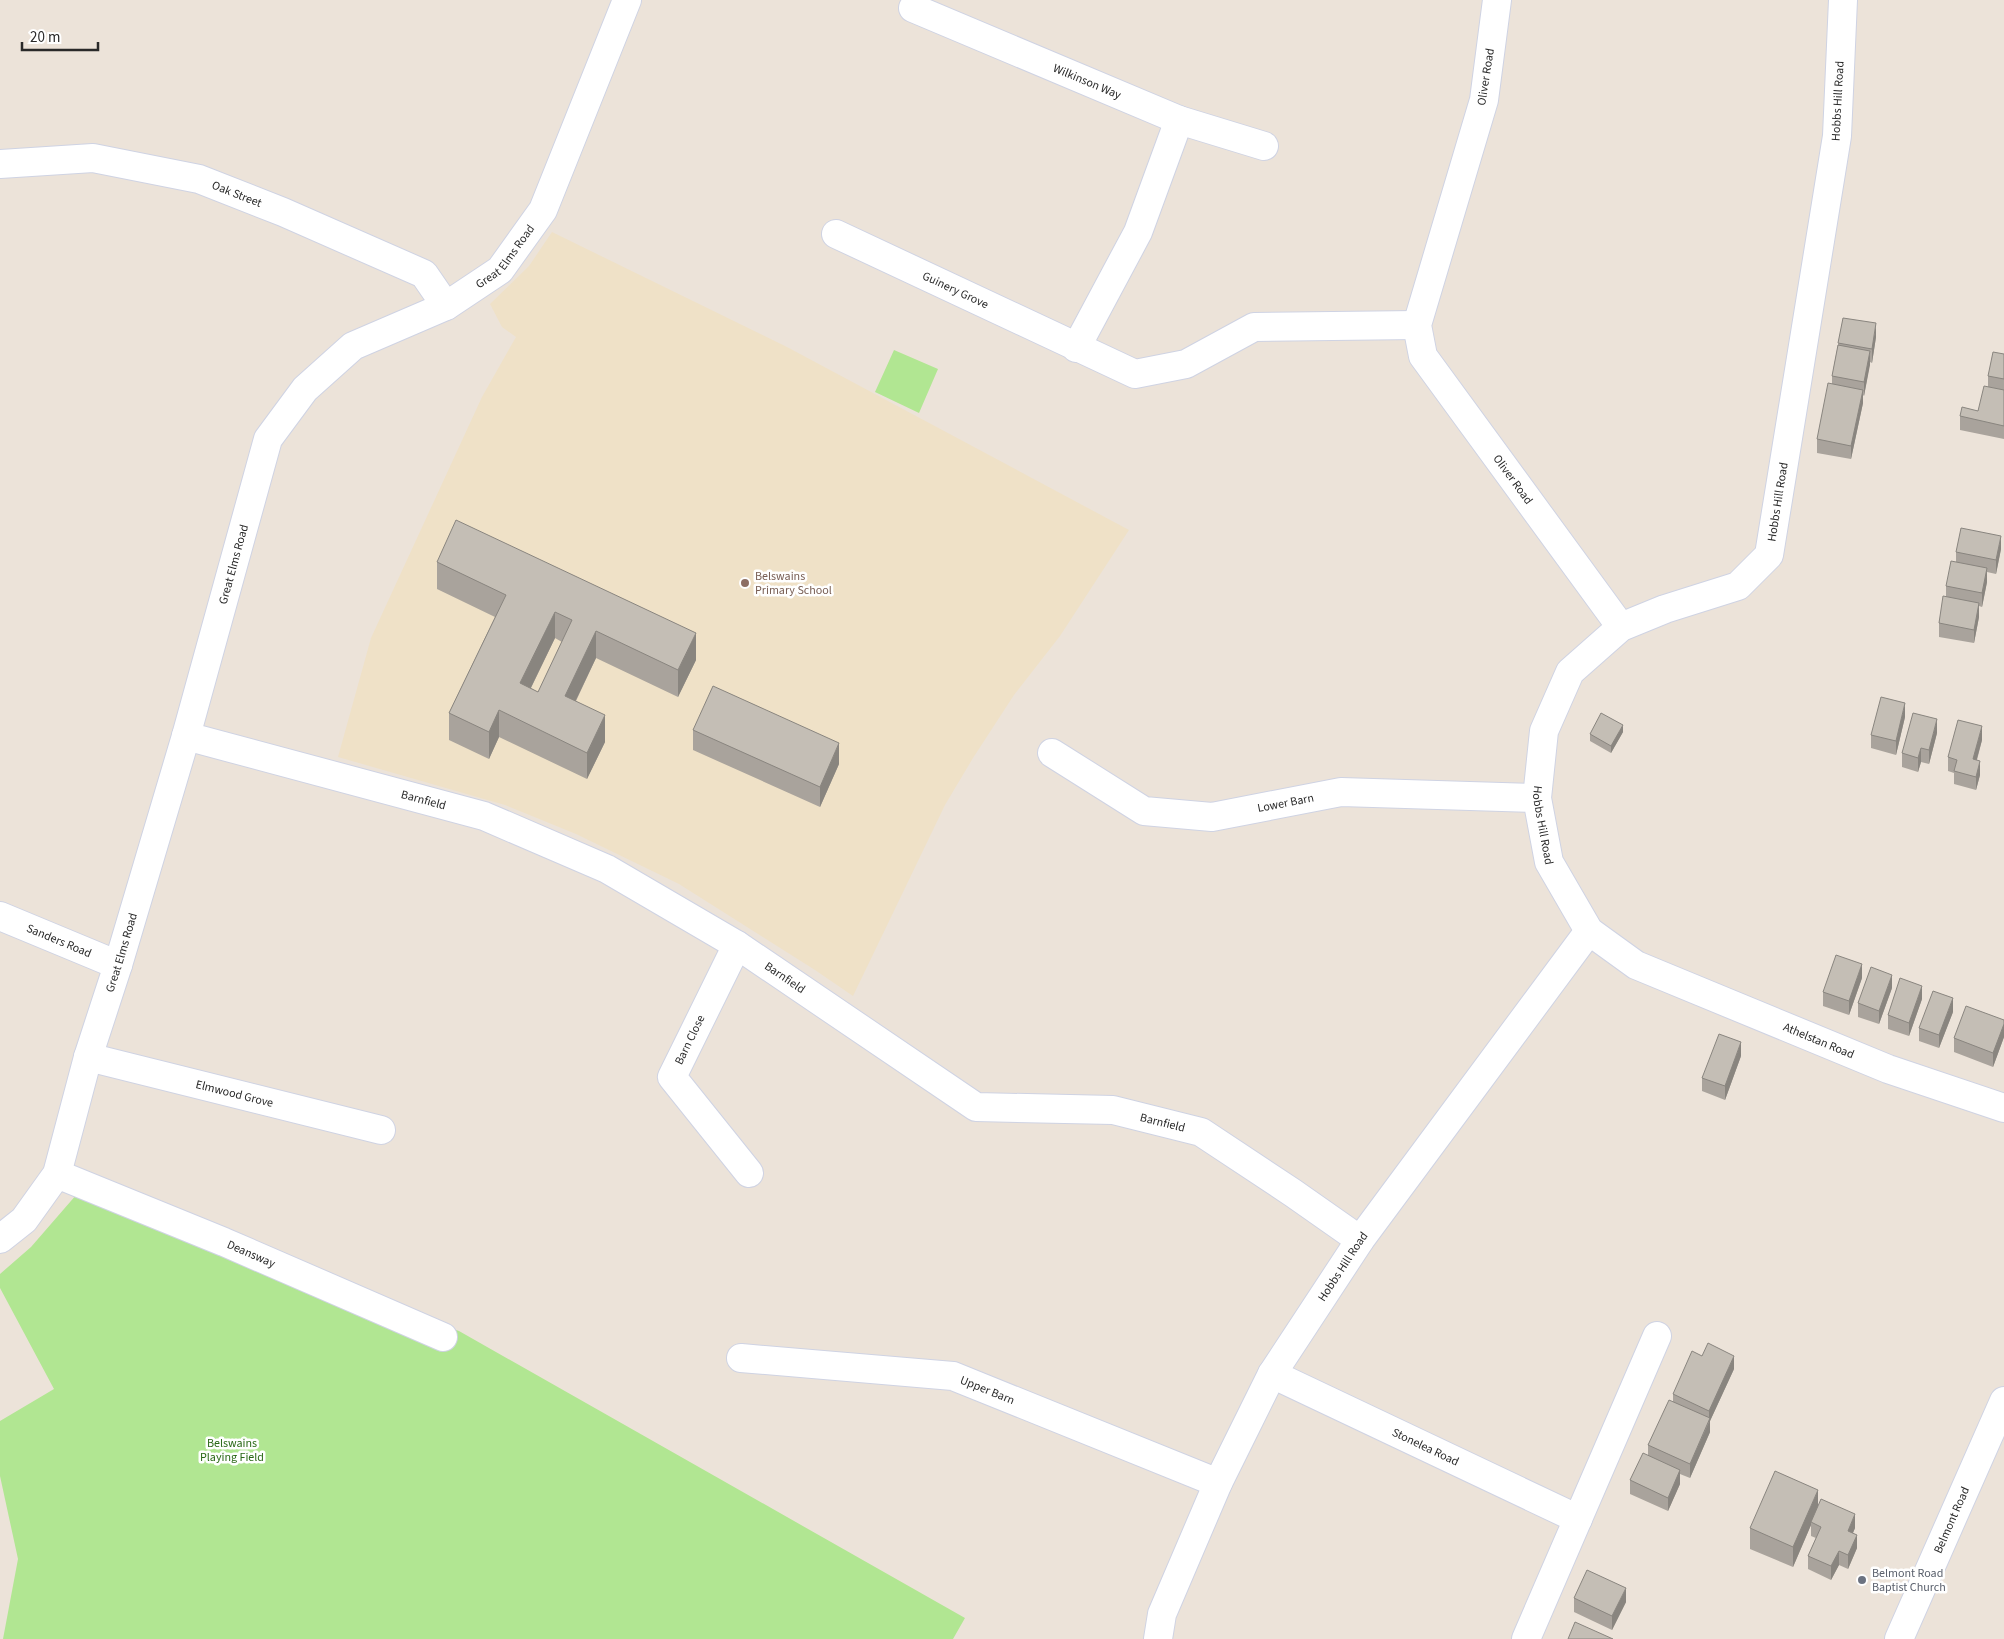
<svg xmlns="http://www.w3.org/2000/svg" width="2004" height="1639" font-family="'Source Sans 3',sans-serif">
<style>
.education{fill:#efe1c7}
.green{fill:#b1e692}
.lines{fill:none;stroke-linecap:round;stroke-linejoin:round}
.minor-casing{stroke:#cfd3e3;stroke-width:30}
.minor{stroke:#fff;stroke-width:28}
.wall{fill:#a9a39c;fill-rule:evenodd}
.shaded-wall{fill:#89857f}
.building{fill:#c4beb5;stroke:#89857f;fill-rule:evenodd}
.education-dot{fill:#8d6e63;stroke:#fff;stroke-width:2}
.worship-dot{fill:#6b7280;stroke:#fff;stroke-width:2}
.labels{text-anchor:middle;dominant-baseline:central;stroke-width:5;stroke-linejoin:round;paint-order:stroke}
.street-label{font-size:12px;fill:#292929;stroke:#fff}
.education-label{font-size:12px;fill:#785e54;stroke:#fff;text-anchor:start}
.park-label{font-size:12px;fill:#296816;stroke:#fff}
.worship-label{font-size:12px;fill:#5b616d;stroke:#fff;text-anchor:start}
</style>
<rect width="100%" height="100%" fill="#ece3d9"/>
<path class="education" d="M 552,232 L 787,347 L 1129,530 L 1060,636 L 1014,695 L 973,758 L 945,805 L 853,996 L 815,970 L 679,884 L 576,834 L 505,805 L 338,757 L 371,638 L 482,397 L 516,337 L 502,327 L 490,304 L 529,266 Z"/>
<path class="green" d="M 894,350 L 938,369 L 919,413 L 875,392 Z
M 77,1194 L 459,1331 L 965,1618 L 953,1639 L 3,1639 L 18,1559 L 0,1476 L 0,1421 L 54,1389 L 0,1288 L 0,1274 L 31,1247 Z"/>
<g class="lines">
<defs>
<g id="minor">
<path id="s1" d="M 1497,0 L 1484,100 L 1417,325 L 1423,356 L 1621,627"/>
<path id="s2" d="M 1843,0 L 1837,136 L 1769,555 L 1738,586 L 1665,609 L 1621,627 L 1570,672 L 1544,731 L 1537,798 L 1549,862 L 1589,931 L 1636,965 L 1888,1069 L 2004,1108"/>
<path id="s3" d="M 913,8 L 1179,120 L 1264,146"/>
<path id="s4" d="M 0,164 L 93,158 L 199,179 L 283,212 L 424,274 L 446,306"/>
<path id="s5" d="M 836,234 L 1135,374 L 1186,364 L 1254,327 L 1417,325"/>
<path d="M 1076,348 L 1138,232 L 1179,120"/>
<path id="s6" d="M 186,736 L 484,816 L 607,869 L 737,945 L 976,1107 L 1113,1110 L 1201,1132 L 1293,1193 L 1360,1240"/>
<path id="s7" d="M 1052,753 L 1144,811 L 1212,817 L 1341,792 L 1537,798"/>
<path id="s8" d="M 0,916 L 118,965"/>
<path d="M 737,945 L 672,1077 L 749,1173"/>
<path id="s9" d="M 88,1057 L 381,1130"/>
<path id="s10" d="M 57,1174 L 224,1242 L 443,1337"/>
<path id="s11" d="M 0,1239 L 24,1220 L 57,1174 L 88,1057 L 118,965 L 186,736 L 268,439 L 305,389 L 353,346 L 446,306 L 500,270 L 543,210 L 627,0"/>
<path id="s12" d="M 741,1358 L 953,1376 L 1218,1483"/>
<path id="s13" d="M 1272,1374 L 1578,1519"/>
<path id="s14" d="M 1158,1639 L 1162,1614 L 1218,1483 L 1272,1374 L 1360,1240 L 1589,931"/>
<path d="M 1526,1639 L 1657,1336"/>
<path id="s15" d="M 1899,1639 L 2004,1401"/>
</g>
</defs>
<use href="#minor" class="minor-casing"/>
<use href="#minor" class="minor"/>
</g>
<path class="wall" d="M 1843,318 L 1876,337 L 1872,363 L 1870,362 L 1864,396 L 1863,395 L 1863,403 L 1851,459 L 1817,453 L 1817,439 L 1832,384 L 1832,376 Z
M 2004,354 L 2004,439 L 1960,430 L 1960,416 L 1978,411 L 1988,387 L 1988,376 Z
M 2001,549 L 1996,574 L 1987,572 L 1987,582 L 1982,607 L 1979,606 L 1979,617 L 1974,643 L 1939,637 L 1939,623 L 1946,597 L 1946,586 L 1956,562 L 1956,552 Z
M 437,562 L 696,660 L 678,697 L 596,658 L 576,701 L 605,742 L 587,779 L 499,737 L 489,759 L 449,740 L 449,713 L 495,617 L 437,589 ZM 555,638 L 562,642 L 538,692 L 531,688 Z
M 1905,717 L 1896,755 L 1871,748 L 1871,735 Z
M 693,730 L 839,764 L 820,807 L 693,750 Z
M 1623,732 L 1611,753 L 1590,741 L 1590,734 Z
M 1937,733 L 1929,764 L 1921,762 L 1918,772 L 1902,767 L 1902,753 Z
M 1982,740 L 1977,760 L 1980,775 L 1976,790 L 1954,784 L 1954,773 L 1948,771 L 1948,757 Z
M 1862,978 L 1849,1015 L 1823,1006 L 1823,992 Z
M 1892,988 L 1879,1024 L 1858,1017 L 1858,1003 Z
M 1922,999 L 1909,1036 L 1888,1029 L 1888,1015 Z
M 1953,1012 L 1939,1048 L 1919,1041 L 1919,1028 Z
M 2004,1020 L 2004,1037 L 1993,1067 L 1954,1052 L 1954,1038 Z
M 1741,1056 L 1725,1100 L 1702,1091 L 1702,1078 Z
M 1734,1369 L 1710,1421 L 1710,1432 L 1690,1478 L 1680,1474 L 1680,1484 L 1668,1511 L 1630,1494 L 1630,1480 L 1648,1455 L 1648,1445 L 1673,1401 L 1673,1394 Z
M 1818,1508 L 1855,1528 L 1853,1533 L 1857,1548 L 1848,1569 L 1839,1565 L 1831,1580 L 1808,1569 L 1808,1556 L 1816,1538 L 1811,1536 L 1811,1525 L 1793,1567 L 1750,1549 L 1750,1528 Z
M 1574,1598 L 1626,1602 L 1612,1630 L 1574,1612 Z"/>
<path class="shaded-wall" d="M 1876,323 L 1876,337 L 1872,363 L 1872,349 Z
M 1870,351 L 1870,365 L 1864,396 L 1864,382 Z
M 1863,390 L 1863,403 L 1851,459 L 1851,446 Z
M 2001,536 L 2001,549 L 1996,574 L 1996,560 Z
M 1987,568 L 1987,582 L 1982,607 L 1982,593 Z
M 1979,603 L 1979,617 L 1974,643 L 1974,630 Z
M 555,612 L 555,638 L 520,710 L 520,683 Z
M 596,631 L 596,658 L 565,723 L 565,696 Z
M 696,633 L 696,660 L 678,697 L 678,670 Z
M 1905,703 L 1905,717 L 1896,755 L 1896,741 Z
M 499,710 L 499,737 L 489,759 L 489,732 Z
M 605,715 L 605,742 L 587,779 L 587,753 Z
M 1937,719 L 1937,733 L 1929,764 L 1929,750 Z
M 1623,725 L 1623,732 L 1611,753 L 1611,746 Z
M 1982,726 L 1982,740 L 1973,773 L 1973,759 Z
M 839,743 L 839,764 L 820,807 L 820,787 Z
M 1921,748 L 1921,762 L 1918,772 L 1918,758 Z
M 1980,761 L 1980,775 L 1976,790 L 1976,777 Z
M 1862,964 L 1862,978 L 1849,1015 L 1849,1001 Z
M 1892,975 L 1892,988 L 1879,1024 L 1879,1011 Z
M 1922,986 L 1922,999 L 1909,1036 L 1909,1023 Z
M 1953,998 L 1953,1012 L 1939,1048 L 1939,1035 Z
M 2004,1024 L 2004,1037 L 1993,1067 L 1993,1053 Z
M 1741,1042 L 1741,1056 L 1725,1100 L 1725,1086 Z
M 1734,1356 L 1734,1369 L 1710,1421 L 1710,1432 L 1690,1478 L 1690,1464 L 1709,1422 L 1709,1411 Z
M 1680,1470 L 1680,1484 L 1668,1511 L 1668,1498 Z
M 1818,1490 L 1818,1510 L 1811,1522 L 1811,1525 L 1793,1567 L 1793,1547 Z
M 1855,1514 L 1855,1528 L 1848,1544 L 1848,1531 Z
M 1857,1535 L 1857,1548 L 1848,1569 L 1848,1555 Z
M 1839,1551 L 1839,1565 L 1831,1580 L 1831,1566 Z
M 1626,1588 L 1626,1602 L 1612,1630 L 1612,1616 Z"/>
<path class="building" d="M 1843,318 L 1876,323 L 1872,349 L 1838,343 Z
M 1838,345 L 1870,351 L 1864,382 L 1832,376 Z
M 1993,352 L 2004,354 L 2004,379 L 1988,376 Z
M 1828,383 L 1863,390 L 1851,446 L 1817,439 Z
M 1984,386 L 2004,390 L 2004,426 L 1960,416 L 1962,407 L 1978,411 Z
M 456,520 L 696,633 L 678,670 L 596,631 L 565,696 L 605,715 L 587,753 L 499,710 L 489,732 L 449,713 L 506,595 L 437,562 ZM 555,612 L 572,620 L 538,692 L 520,683 Z
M 1961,528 L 2001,536 L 1996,560 L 1956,552 Z
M 1951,561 L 1987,568 L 1982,593 L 1946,586 Z
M 1943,596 L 1979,603 L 1974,630 L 1939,623 Z
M 713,686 L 839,743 L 820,787 L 693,730 Z
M 1881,697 L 1905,703 L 1896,741 L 1871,735 Z
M 1601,713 L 1623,725 L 1611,746 L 1590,734 Z
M 1913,713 L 1937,719 L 1929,750 L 1921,748 L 1918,758 L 1902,753 Z
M 1958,720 L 1982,726 L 1973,759 L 1980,761 L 1976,777 L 1954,771 L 1957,760 L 1948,757 Z
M 1836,955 L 1862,964 L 1849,1001 L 1823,992 Z
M 1871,967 L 1892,975 L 1879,1011 L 1858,1003 Z
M 1900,978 L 1922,986 L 1909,1023 L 1888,1015 Z
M 1933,991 L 1953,998 L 1939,1035 L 1919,1028 Z
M 1966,1006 L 2004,1020 L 2004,1024 L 1993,1053 L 1954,1038 Z
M 1719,1034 L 1741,1042 L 1725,1086 L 1702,1078 Z
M 1708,1343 L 1734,1356 L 1709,1411 L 1673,1394 L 1692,1351 L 1702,1356 Z
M 1669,1400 L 1710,1418 L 1690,1464 L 1648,1445 Z
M 1643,1453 L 1680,1470 L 1668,1498 L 1630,1480 Z
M 1775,1471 L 1818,1490 L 1793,1547 L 1750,1528 Z
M 1821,1499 L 1855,1514 L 1848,1531 L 1857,1535 L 1848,1555 L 1839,1551 L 1831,1566 L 1808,1556 L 1821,1527 L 1811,1522 Z
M 1587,1570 L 1626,1588 L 1612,1616 L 1574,1598 Z
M 1575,1622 L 1613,1639 L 1568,1639 Z"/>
<circle class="education-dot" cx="745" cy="583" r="5"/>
<circle class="worship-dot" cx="1862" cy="1580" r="5"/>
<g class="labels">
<g class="street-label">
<text transform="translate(1486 77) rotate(-81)">Oliver Road</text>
<text stroke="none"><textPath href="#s3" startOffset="189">Wilkinson Way</textPath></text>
<text transform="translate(1838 101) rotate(-87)">Hobbs Hill Road</text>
<text stroke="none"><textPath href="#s4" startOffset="242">Oak Street</textPath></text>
<text stroke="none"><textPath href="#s11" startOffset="1158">Great Elms Road</textPath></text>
<text stroke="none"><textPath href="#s5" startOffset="132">Guinery Grove</textPath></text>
<text stroke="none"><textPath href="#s1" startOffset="520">Oliver Road</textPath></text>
<text transform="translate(1778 502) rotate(-81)">Hobbs Hill Road</text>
<text stroke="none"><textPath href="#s11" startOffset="722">Great Elms Road</textPath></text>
<text stroke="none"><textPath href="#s6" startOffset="246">Barnfield</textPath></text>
<text stroke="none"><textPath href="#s7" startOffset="252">Lower Barn</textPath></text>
<text stroke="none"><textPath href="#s2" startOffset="956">Hobbs Hill Road</textPath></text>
<text stroke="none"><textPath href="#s8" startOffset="64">Sanders Road</textPath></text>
<text stroke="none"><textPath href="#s11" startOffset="318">Great Elms Road</textPath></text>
<text stroke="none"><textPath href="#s6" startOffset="651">Barnfield</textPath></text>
<text transform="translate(690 1040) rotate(-64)">Barn Close</text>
<text stroke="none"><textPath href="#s2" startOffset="1329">Athelstan Road</textPath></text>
<text stroke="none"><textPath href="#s9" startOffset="151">Elmwood Grove</textPath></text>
<text stroke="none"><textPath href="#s6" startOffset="1070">Barnfield</textPath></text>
<text stroke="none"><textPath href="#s10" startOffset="210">Deansway</textPath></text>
<text stroke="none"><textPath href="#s14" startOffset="418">Hobbs Hill Road</textPath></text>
<text stroke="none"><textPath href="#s12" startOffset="250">Upper Barn</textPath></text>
<text stroke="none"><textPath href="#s13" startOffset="170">Stonelea Road</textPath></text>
<text stroke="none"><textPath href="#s15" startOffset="130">Belmont Road</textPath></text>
</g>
<g class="education-label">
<text x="755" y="576">Belswains<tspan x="755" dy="14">Primary School</tspan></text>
</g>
<g class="park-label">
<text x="232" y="1443">Belswains<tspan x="232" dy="14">Playing Field</tspan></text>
</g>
<g class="worship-label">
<text x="1872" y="1573">Belmont Road<tspan x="1872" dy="14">Baptist Church</tspan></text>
</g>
</g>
<path d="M22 42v8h76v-8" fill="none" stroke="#292929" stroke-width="2.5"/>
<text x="30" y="42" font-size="15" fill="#292929" stroke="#ffffff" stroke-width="4" paint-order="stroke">20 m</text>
</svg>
